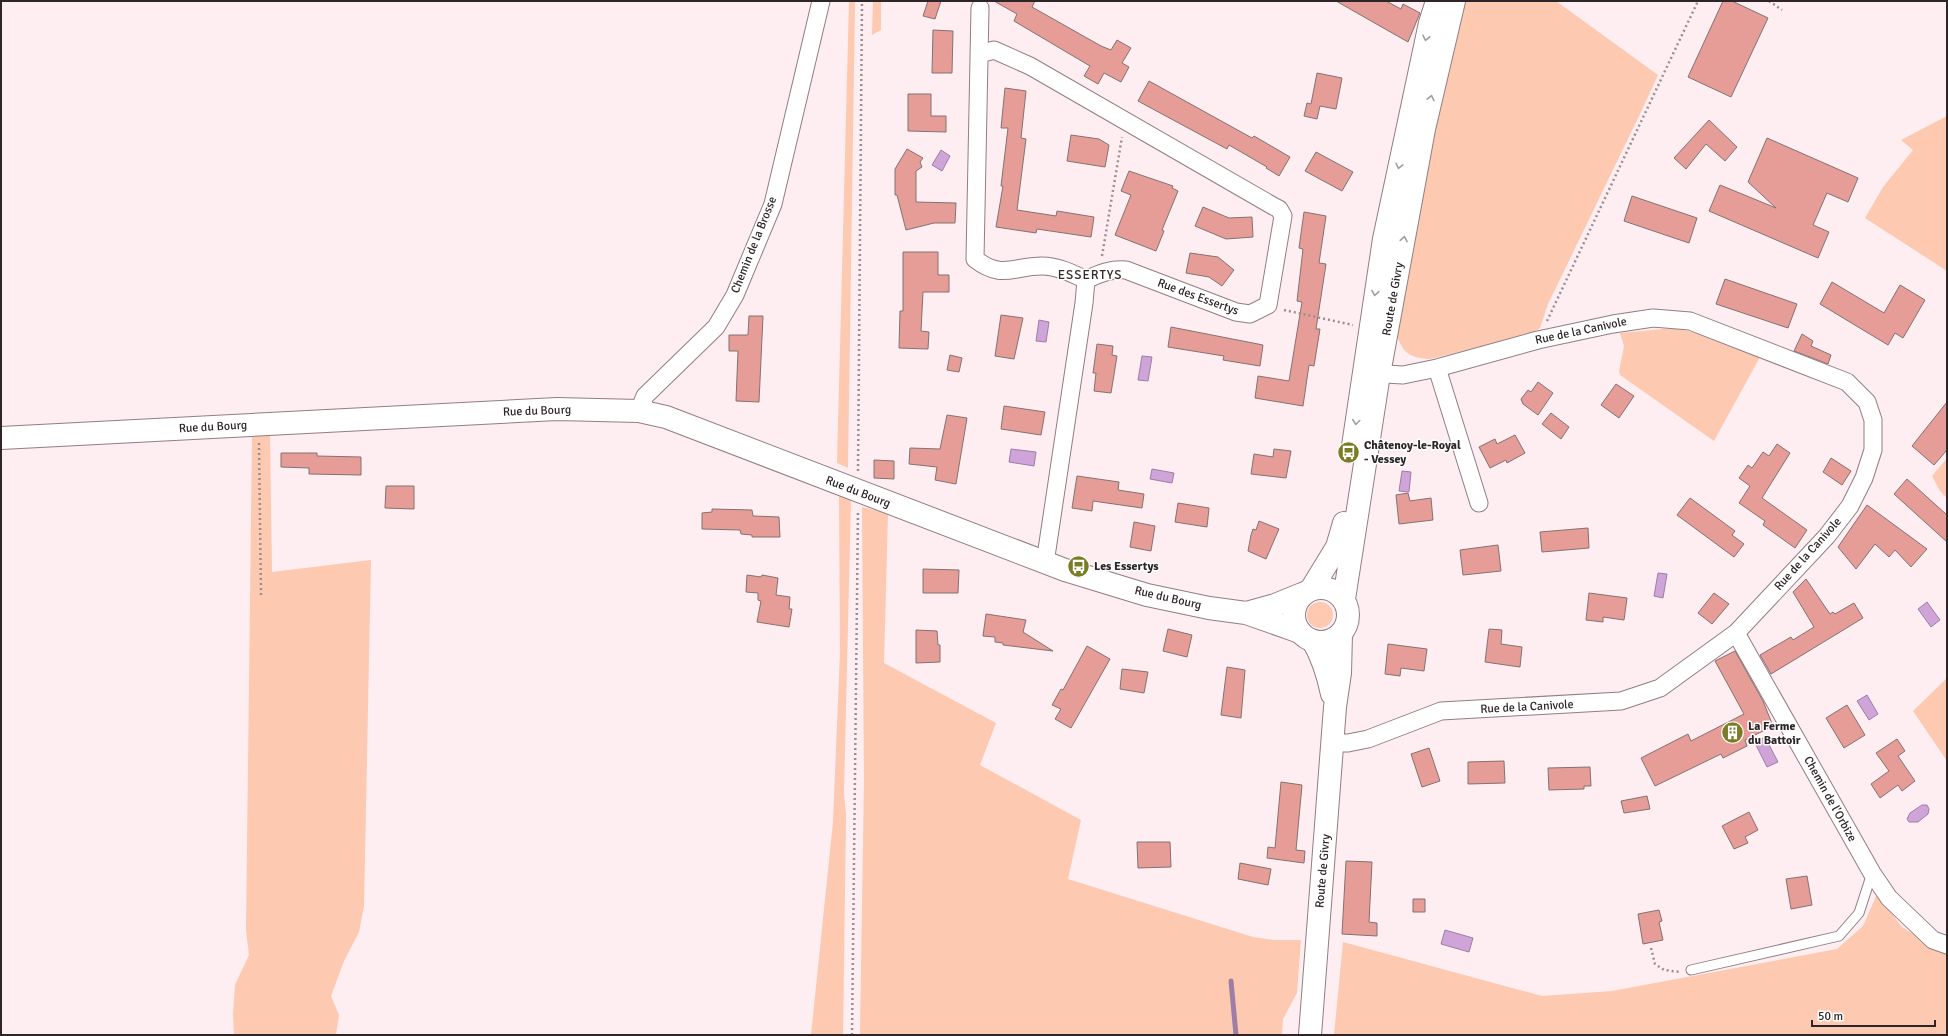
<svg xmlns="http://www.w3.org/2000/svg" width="1948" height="1036" font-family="Signika,sans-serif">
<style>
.green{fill:#fdc9b1}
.water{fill:#cea4d9;stroke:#9e7ea4}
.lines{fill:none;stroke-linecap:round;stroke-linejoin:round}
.stream{stroke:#9e7ea4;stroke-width:5}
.building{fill:#e69d97;stroke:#847270}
.service-casing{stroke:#917e83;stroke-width:11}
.minor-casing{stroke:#917e83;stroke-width:19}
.tertiary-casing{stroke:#917e83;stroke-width:24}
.secondary-casing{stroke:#917e83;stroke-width:24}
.path{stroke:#9a8e91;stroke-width:2.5;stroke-dasharray:2 3;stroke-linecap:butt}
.service{stroke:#fff;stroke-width:9}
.minor{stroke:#fff;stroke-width:17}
.tertiary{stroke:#fff;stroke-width:22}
.secondary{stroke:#fff;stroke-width:22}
.oneway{stroke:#a09d9e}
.labels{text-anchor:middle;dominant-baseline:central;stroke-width:3;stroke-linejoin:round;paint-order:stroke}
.street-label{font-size:12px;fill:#2d2527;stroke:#fff}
.poi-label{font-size:12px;font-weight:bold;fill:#2d2527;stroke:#fff;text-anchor:start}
.neighbourhood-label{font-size:13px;letter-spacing:1px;fill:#37282c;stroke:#fff}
</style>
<rect width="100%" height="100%" fill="#feedf1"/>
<path class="green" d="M 849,1 L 855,1 L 848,468 L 837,463 Z
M 873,1 L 881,1 L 881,30 L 872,35 Z
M 1462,1 L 1556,1 L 1658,75 L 1641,112 L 1548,304 L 1540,328 L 1531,334 L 1430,359 C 1407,358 1402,351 1395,330 L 1450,37 Z
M 1947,116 L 1947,271 L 1865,218 L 1883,187 L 1913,150 L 1901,140 Z
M 1673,328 L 1703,334 L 1760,357 L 1714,441 L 1620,375 L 1619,371 L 1624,346 L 1620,333 Z
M 252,435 L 270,435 L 272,572 L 371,560 L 364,906 L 359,932 L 344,961 L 331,996 L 339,1015 L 336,1035 L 234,1035 L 233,1014 L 235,985 L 249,955 L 246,930 Z
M 1947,458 L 1947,498 L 1940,491 L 1932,476 Z
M 839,495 L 851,499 L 844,793 L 846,815 L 843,1035 L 811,1035 L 833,822 L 840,652 Z
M 862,507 L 888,513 L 884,663 L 996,723 L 980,765 L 1081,820 L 1068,879 L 1253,937 L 1274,940 L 1301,940 L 1297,993 L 1283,1019 L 1282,1035 L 860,1035 L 864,780 Z
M1307 615a13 13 0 1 1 26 0a13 13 0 1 1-26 0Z
M 1947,678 L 1947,761 L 1913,711 Z
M 1877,894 L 1902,927 L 1947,955 L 1947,1035 L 1334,1035 L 1343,942 L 1542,996 L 1612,991 L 1837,949 L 1863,926 Z"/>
<path class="water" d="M 941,150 L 950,156 L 942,171 L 932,165 Z
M 1039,320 L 1049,322 L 1046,342 L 1036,341 Z
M 1142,356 L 1152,357 L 1148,381 L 1138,380 Z
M 1011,449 L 1036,452 L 1034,466 L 1009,462 Z
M 1152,469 L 1174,473 L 1172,483 L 1150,479 Z
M 1402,471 L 1411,472 L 1409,492 L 1399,491 Z
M 1658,573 L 1667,574 L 1663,598 L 1654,596 Z
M 1927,602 L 1940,620 L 1931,627 L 1918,609 Z
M 1867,695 L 1878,714 L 1869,720 L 1857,701 Z
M 1765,737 L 1778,762 L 1767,767 L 1755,743 Z
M 1922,805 L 1927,805 L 1929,809 L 1928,814 L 1918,822 L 1909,822 L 1907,819 L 1910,813 Z
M 1445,930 L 1473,938 L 1469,952 L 1441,944 Z"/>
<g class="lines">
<path class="stream" d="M 1231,981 L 1236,1035"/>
</g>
<path class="building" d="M 928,1 L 941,1 L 935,19 L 923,16 Z
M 994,1 L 1035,1 L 1032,7 L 1101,46 L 1111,50 L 1117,40 L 1131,48 L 1122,63 L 1129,67 L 1121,82 L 1104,73 L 1098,84 L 1084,76 L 1090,66 L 1014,21 L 1017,14 Z
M 1336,1 L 1386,1 L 1401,9 L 1403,4 L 1420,13 L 1408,42 Z
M 1723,1 L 1732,1 L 1768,18 L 1731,97 L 1688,77 Z
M 933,30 L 953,31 L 952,73 L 932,73 Z
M 1317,73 L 1342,78 L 1336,109 L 1320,106 L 1317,119 L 1304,116 L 1307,103 L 1311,104 Z
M 1149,81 L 1252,138 L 1254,136 L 1290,157 L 1279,176 L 1266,168 L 1267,167 L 1229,145 L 1227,149 L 1138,101 Z
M 1005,88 L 1026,91 L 1021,138 L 1026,139 L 1017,210 L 1056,216 L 1057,211 L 1094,217 L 1091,237 L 1037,229 L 1036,233 L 996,227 L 1003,186 L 1001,186 L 1008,128 L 1001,128 Z
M 908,94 L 931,94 L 931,116 L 946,116 L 946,132 L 908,131 Z
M 1709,120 L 1737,147 L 1725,161 L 1706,144 L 1686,169 L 1674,158 Z
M 1071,135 L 1099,139 L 1109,145 L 1105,167 L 1067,161 Z
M 1767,138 L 1858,178 L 1848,202 L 1827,193 L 1813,225 L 1829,232 L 1818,258 L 1709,211 L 1720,185 L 1776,208 L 1748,182 Z
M 907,149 L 923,158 L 920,162 L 922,167 L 916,171 L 916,202 L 956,203 L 955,223 L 934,223 L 906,230 L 897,195 L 895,195 L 895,169 Z
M 1316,152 L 1353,172 L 1342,191 L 1305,171 Z
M 1129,171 L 1173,186 L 1172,188 L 1178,191 L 1162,230 L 1164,231 L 1156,251 L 1115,235 L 1131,195 L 1121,191 Z
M 1632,196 L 1697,218 L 1689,243 L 1624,221 Z
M 1203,207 L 1229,218 L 1252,217 L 1253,237 L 1226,239 L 1195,226 Z
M 1304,212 L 1326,216 L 1319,263 L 1326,264 L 1316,329 L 1320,329 L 1314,366 L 1309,365 L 1303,406 L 1255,398 L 1258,376 L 1289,381 L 1302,302 L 1297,301 L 1303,249 L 1299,248 Z
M 903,252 L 938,252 L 938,275 L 949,275 L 949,292 L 923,292 L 921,331 L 929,332 L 928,349 L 899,348 L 900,311 L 903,311 Z
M 1190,253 L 1218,257 L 1234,270 L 1222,286 L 1209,277 L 1186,273 Z
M 1725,279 L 1797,304 L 1788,328 L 1716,304 Z
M 1832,282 L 1884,313 L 1900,285 L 1925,300 L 1903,338 L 1895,333 L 1888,345 L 1820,304 Z
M 1001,315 L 1023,318 L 1014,359 L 995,356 Z
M 749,316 L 763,316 L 759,402 L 736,401 L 738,351 L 729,351 L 729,335 L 748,335 Z
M 1171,327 L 1263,345 L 1260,366 L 1223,360 L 1224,356 L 1168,347 Z
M 1802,334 L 1813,341 L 1811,346 L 1831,355 L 1828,364 L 1794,351 Z
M 1097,344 L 1113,346 L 1112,355 L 1117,356 L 1111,393 L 1094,391 L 1096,373 L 1093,373 Z
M 950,355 L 962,358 L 959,372 L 947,370 Z
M 1538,382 L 1553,393 L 1538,415 L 1523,404 L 1521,399 L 1528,390 L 1531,392 Z
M 1616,384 L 1634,396 L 1619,418 L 1601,405 Z
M 1947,402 L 1947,450 L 1934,465 L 1912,446 Z
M 1004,406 L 1045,412 L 1041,435 L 1001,429 Z
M 1551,413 L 1569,427 L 1561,439 L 1542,424 Z
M 947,415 L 967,418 L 956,484 L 935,480 L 937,467 L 909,464 L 910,448 L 940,449 Z
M 1515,435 L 1525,453 L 1507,463 L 1506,460 L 1490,468 L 1479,447 L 1495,439 L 1497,444 Z
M 1777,444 L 1790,453 L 1762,498 L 1807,530 L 1795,548 L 1763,525 L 1765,521 L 1739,503 L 1750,486 L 1739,478 L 1748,465 L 1752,468 L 1763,452 L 1769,456 Z
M 1274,449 L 1291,451 L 1286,478 L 1251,474 L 1254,454 L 1273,457 Z
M 281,453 L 317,453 L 317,456 L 361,457 L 361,475 L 309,474 L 309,468 L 281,467 Z
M 1831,458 L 1851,471 L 1842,485 L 1823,472 Z
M 874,460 L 894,461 L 894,479 L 874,478 Z
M 1077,476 L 1119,482 L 1118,490 L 1144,494 L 1142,508 L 1093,501 L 1092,511 L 1072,508 Z
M 1907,479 L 1947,515 L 1947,542 L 1894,494 Z
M 386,486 L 414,486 L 414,509 L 385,508 Z
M 1408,493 L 1410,501 L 1431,498 L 1433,520 L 1399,524 L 1396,495 Z
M 1690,498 L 1735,531 L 1732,535 L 1744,544 L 1734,557 L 1677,515 Z
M 1178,503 L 1209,508 L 1207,527 L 1175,522 Z
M 1867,505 L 1927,549 L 1911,567 L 1895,550 L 1889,557 L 1875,544 L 1856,569 L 1838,547 Z
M 712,509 L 752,510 L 753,516 L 779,517 L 780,537 L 752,537 L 752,535 L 741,534 L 740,530 L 702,529 L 702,513 L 712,512 Z
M 1259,521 L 1279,529 L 1266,559 L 1248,551 L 1251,535 L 1253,529 L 1256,530 Z
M 1134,522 L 1155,526 L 1151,551 L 1130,547 Z
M 1588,528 L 1589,548 L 1542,552 L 1540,532 Z
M 1498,545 L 1501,571 L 1463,575 L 1460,550 Z
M 923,569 L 959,570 L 958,593 L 923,593 Z
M 747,575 L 761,577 L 762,575 L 778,578 L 776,595 L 790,597 L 789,609 L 792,609 L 789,627 L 757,622 L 761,601 L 758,600 L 758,593 L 746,592 Z
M 1806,579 L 1830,614 L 1833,612 L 1835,614 L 1854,603 L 1863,618 L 1771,674 L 1760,655 L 1791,637 L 1793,640 L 1814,627 L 1793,592 Z
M 1589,593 L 1627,598 L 1624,620 L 1603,617 L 1603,622 L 1586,620 Z
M 1714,593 L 1729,604 L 1712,624 L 1698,613 Z
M 986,614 L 1026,620 L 1023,632 L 1053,651 L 1003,645 L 1003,643 L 995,642 L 995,637 L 983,636 Z
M 1168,629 L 1192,635 L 1187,657 L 1163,651 Z
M 1489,629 L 1502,630 L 1501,644 L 1522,647 L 1520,667 L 1485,662 Z
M 916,630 L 937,631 L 938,645 L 940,645 L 940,662 L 916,663 Z
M 1388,644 L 1427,649 L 1424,671 L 1401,668 L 1400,676 L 1385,674 Z
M 1087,646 L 1110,659 L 1071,728 L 1055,719 L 1061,709 L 1052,705 L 1061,689 L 1063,690 Z
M 1735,651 L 1763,701 L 1773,726 L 1745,740 L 1747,746 L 1723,758 L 1721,754 L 1655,786 L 1641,758 L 1688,734 L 1691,741 L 1744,714 L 1715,661 Z
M 1227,667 L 1245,670 L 1241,718 L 1221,715 Z
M 1122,669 L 1148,672 L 1144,693 L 1120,689 Z
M 1847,705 L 1865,735 L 1844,748 L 1826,718 Z
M 1897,739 L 1905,751 L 1898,756 L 1915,781 L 1902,791 L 1898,785 L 1880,798 L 1871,784 L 1889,771 L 1876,753 Z
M 1429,748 L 1440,781 L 1422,787 L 1411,754 Z
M 1504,761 L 1505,783 L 1468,784 L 1468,762 Z
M 1590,767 L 1591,786 L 1584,786 L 1584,789 L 1549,790 L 1548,768 Z
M 1281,782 L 1302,785 L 1296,850 L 1305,851 L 1304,863 L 1267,858 L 1268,847 L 1275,848 Z
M 1647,796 L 1650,809 L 1624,813 L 1621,801 Z
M 1749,812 L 1758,830 L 1745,837 L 1748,843 L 1734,849 L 1722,826 Z
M 1137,842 L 1170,842 L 1171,867 L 1138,868 Z
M 1346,861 L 1372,862 L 1369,922 L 1377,923 L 1377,936 L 1342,934 Z
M 1240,863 L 1271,869 L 1268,885 L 1238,879 Z
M 1807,876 L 1812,905 L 1791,909 L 1786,879 Z
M 1413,899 L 1425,899 L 1425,912 L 1413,912 Z
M 1659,910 L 1662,921 L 1659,922 L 1663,940 L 1643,944 L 1638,914 Z"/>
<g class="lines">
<defs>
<path id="service" d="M 1691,970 L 1839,936 L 1859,913 L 1872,873"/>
<path id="minor" d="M 980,8 L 975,259 C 1002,280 1013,266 1042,266 C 1057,266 1072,273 1086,280
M 980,54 L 994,50 L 1030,66 L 1273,206 L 1279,209 L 1283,216 L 1268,305 L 1250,314 L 1236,312 L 1126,270 C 1111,269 1100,273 1086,280
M 1437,368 L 1479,503
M 639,411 L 645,396 L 716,327 L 735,295 L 773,204 L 821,1
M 1045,563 L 1084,303 L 1086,280
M 1736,633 L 1872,873 L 1889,898 L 1933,940 L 1947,945
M 1333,743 L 1348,743 L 1368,739 L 1441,711 L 1621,701 L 1660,688 L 1736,633 L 1827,536 L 1850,506 L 1864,478 L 1873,450 L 1873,420 L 1867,402 L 1847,382 L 1690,321 L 1653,318 L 1613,324 L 1538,340 L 1437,368 L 1403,375 L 1367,373"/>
<path id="tertiary" d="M 1,438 L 557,409 L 639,411 L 666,417 L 1065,570 L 1147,595 L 1209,608 L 1246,613 L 1300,632
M 1246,613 L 1275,605 L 1302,594"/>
<path id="secondary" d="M 1353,446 L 1384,239 L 1430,23 L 1437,1
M1294 615a27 27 0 1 1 54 0a27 27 0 1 1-54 0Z
M 1312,588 L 1337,547 L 1344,523
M 1344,599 L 1379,374 L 1424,129 L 1454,1
M 1313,641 C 1323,658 1328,675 1332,694
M 1310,1035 L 1335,707 L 1340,673 L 1341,634"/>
</defs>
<use href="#service" class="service-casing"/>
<use href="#minor" class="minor-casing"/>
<use href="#tertiary" class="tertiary-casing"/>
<use href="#secondary" class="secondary-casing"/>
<path class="path" d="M 1769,1 L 1782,10
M 1102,256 L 1122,137
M 1284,310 L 1353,325
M 1547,321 L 1698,1
M 259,443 L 261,596
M 858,471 L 862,1
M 1651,948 L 1655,964 L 1664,970 L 1680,972
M 852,1035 L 858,510"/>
<use href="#service" class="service"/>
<use href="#minor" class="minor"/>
<use href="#tertiary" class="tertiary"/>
<use href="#secondary" class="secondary"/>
</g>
<defs><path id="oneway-chevron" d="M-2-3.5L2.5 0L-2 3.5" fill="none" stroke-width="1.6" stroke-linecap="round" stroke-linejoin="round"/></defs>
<g class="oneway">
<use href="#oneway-chevron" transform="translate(1426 38) rotate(102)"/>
<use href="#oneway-chevron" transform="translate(1431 98) rotate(-77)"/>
<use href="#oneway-chevron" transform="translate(1399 166) rotate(103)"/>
<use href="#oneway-chevron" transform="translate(1404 239) rotate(-80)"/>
<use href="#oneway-chevron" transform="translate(1375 293) rotate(99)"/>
<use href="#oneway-chevron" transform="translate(1356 422) rotate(98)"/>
</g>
<defs>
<symbol id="bus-disc" viewBox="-11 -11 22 22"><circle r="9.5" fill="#7b7d26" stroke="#fff"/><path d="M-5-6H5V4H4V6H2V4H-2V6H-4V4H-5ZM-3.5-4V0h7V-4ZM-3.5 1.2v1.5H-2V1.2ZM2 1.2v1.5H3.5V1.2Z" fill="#fff"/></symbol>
<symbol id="building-disc" viewBox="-11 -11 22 22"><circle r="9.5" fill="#7b7d26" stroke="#fff"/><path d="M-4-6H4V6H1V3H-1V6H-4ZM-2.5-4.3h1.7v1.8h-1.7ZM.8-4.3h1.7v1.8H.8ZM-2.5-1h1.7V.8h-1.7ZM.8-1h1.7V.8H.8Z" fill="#fff"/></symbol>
</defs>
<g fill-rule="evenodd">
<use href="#bus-disc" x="1336" y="440" width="25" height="25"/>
<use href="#bus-disc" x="1066" y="554" width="25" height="25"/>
<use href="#building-disc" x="1720" y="720" width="25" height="25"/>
</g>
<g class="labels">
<g class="street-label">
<text transform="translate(754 245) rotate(-68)">Chemin de la Brosse</text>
<text transform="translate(1198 297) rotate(20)">Rue des Essertys</text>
<text transform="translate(1393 299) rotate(-80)">Route de Givry</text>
<text transform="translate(1581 331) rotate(-12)">Rue de la Canivole</text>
<text transform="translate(537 411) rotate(-2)">Rue du Bourg</text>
<text transform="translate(213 427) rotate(-3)">Rue du Bourg</text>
<text transform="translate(858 492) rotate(21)">Rue du Bourg</text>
<text transform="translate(1808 554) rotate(-48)">Rue de la Canivole</text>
<text transform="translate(1168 598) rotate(13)">Rue du Bourg</text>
<text transform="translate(1527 707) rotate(-3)">Rue de la Canivole</text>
<text transform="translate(1830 799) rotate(61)">Chemin de l'Orbize</text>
<text transform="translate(1323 871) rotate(-85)">Route de Givry</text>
</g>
<g class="poi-label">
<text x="1364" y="445">Châtenoy-le-Royal<tspan x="1364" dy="14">- Vessey</tspan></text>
<text x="1094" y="566">Les Essertys</text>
<text x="1748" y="726">La Ferme<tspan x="1748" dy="14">du Battoir</tspan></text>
</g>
<g class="neighbourhood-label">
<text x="1090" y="275">ESSERTYS</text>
</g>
</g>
<rect width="1948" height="1036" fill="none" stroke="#2d2527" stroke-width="4"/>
<path d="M1812 1020v6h123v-6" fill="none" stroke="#2d2527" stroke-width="2"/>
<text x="1818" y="1020" font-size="12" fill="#2d2527" stroke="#ffffff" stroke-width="3" paint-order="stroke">50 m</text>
</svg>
